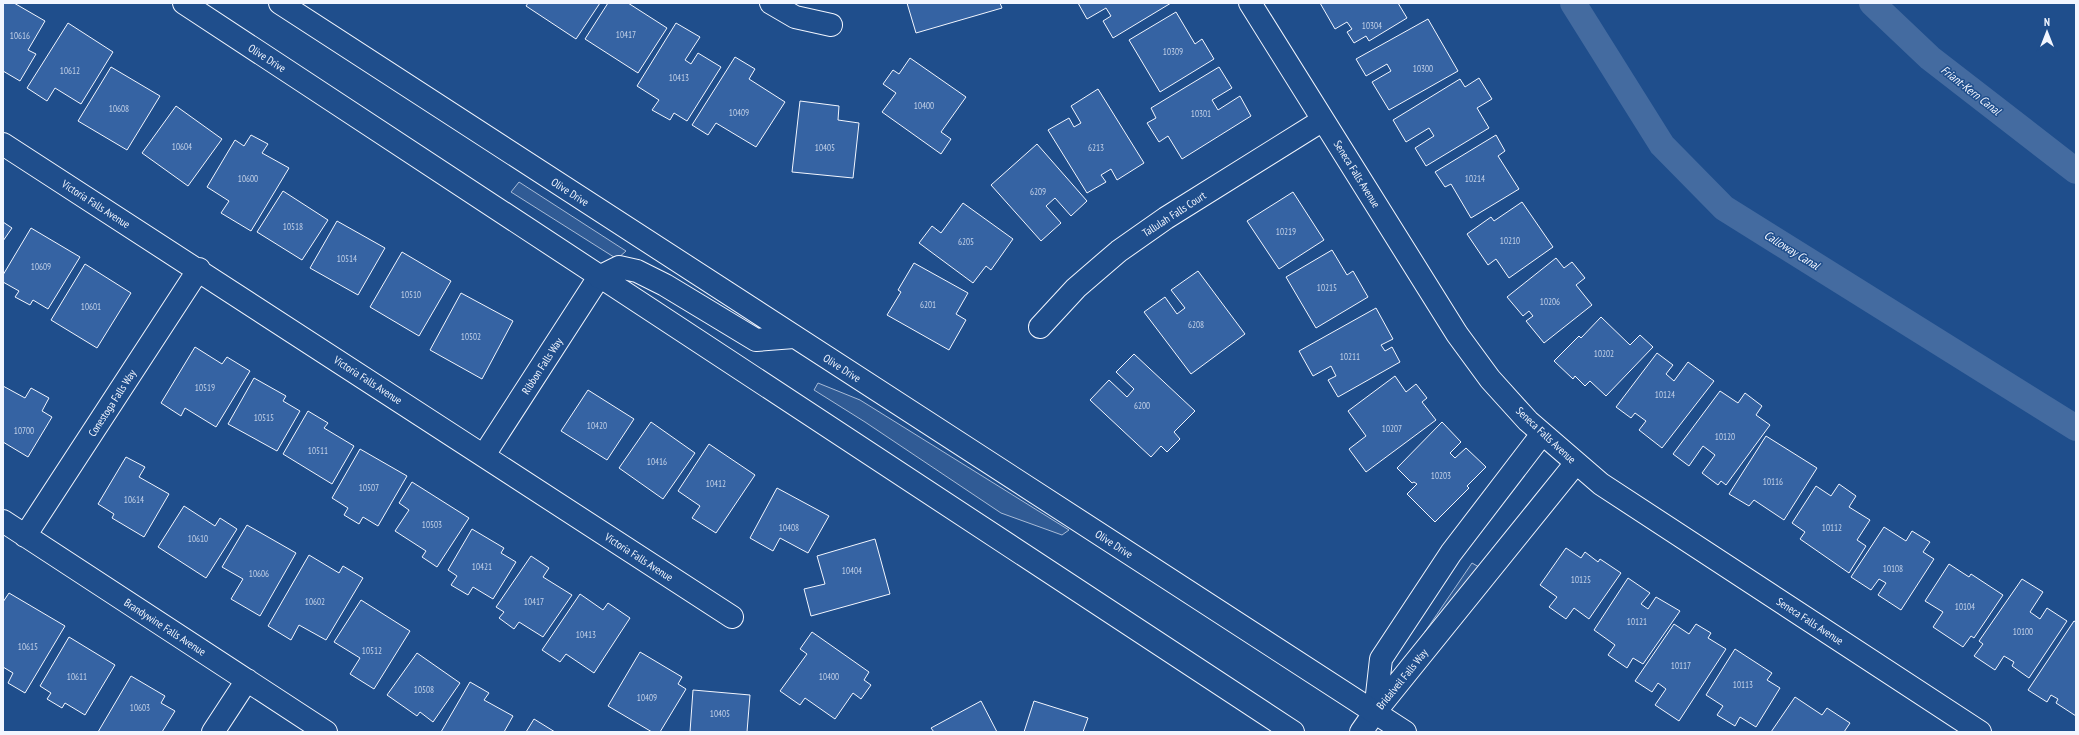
<svg xmlns="http://www.w3.org/2000/svg" width="2079" height="735" font-family="'PT Sans Narrow',sans-serif">
<style>
.green{fill:#305b95;stroke:#a8bbd7}
.lines{fill:none;stroke-linecap:round;stroke-linejoin:round}
.canal{stroke:#446ba0;stroke-width:26}
.building{fill:#3563a3;stroke:#f2f6ff}
.minor-casing{stroke:#f2f6ff;stroke-width:24}
.major-casing{stroke:#f2f6ff;stroke-width:24}
.minor{stroke:#1f4e8c;stroke-width:22}
.major{stroke:#1f4e8c;stroke-width:22}
.labels{text-anchor:middle;dominant-baseline:central;stroke-width:3;stroke-linejoin:round;paint-order:stroke}
.number-label{font-size:9px;fill:#c3d1e8}
.street-label{font-size:11px;fill:#f2f6ff;stroke:#1f4e8c}
.water-label{font-size:12px;font-style:italic;fill:#f2f6ff;stroke:#1f4e8c}
</style>
<rect width="100%" height="100%" fill="#1f4e8c"/>
<path class="green" d="M 519,182 L 626,251 L 617,259 L 511,192 Z
M 818,383 L 860,400 L 1069,530 L 1062,535 L 1001,513 L 865,422 L 814,390 Z
M 1472,563 L 1479,567 L 1418,642 Z"/>
<g class="lines">
<path class="canal" d="M 1573,3 L 1662,145 L 1724,208 L 2076,428
M 1872,3 L 1930,58 L 2076,171"/>
</g>
<path class="building" d="M 3,3 L 14,3 L 45,21 L 28,50 L 36,54 L 20,81 L 3,71 Z
M 528,3 L 600,3 L 576,39 L 526,6 Z
M 608,3 L 628,3 L 667,28 L 638,73 L 585,39 Z
M 907,3 L 1000,3 L 1002,8 L 916,33 Z
M 1078,3 L 1171,3 L 1113,38 L 1103,21 L 1111,16 L 1106,8 L 1087,19 Z
M 1320,3 L 1398,3 L 1407,18 L 1369,41 L 1366,36 L 1354,43 L 1347,32 L 1352,29 L 1347,22 L 1335,29 Z
M 1176,12 L 1195,44 L 1202,39 L 1214,59 L 1160,92 L 1129,40 Z
M 1428,19 L 1458,71 L 1389,110 L 1372,82 L 1391,71 L 1387,64 L 1366,76 L 1356,59 Z
M 68,23 L 113,52 L 81,104 L 55,88 L 47,101 L 27,88 Z
M 676,23 L 700,37 L 685,60 L 691,64 L 698,53 L 721,67 L 687,121 L 674,113 L 670,120 L 652,110 L 659,100 L 637,86 Z
M 735,57 L 755,69 L 749,79 L 785,102 L 756,147 L 716,123 L 708,135 L 692,125 Z
M 910,58 L 966,97 L 941,132 L 951,139 L 941,154 L 882,112 L 896,93 L 883,84 L 893,70 L 899,74 Z
M 111,67 L 160,96 L 127,150 L 78,121 Z
M 1219,67 L 1232,88 L 1212,100 L 1218,110 L 1240,96 L 1251,116 L 1182,159 L 1168,136 L 1159,142 L 1147,123 L 1156,118 L 1151,108 Z
M 1479,78 L 1492,99 L 1477,108 L 1489,128 L 1426,166 L 1415,148 L 1434,136 L 1429,128 L 1406,142 L 1393,120 L 1460,79 L 1465,87 Z
M 1098,89 L 1144,163 L 1117,180 L 1111,169 L 1101,175 L 1106,182 L 1087,193 L 1048,130 L 1069,118 L 1074,127 L 1081,123 L 1071,106 Z
M 800,101 L 839,106 L 838,120 L 859,123 L 853,178 L 792,172 Z
M 176,106 L 222,139 L 188,186 L 142,153 Z
M 251,135 L 268,144 L 262,153 L 289,168 L 251,231 L 221,213 L 229,201 L 207,187 L 235,140 L 244,146 Z
M 1496,135 L 1505,151 L 1498,156 L 1519,189 L 1471,218 L 1451,184 L 1445,187 L 1435,172 Z
M 1037,144 L 1087,201 L 1071,216 L 1055,198 L 1046,206 L 1061,223 L 1041,241 L 991,185 Z
M 283,191 L 328,220 L 302,260 L 257,232 Z
M 1293,192 L 1324,240 L 1279,269 L 1247,221 Z
M 1522,202 L 1553,247 L 1509,278 L 1496,259 L 1488,265 L 1467,234 L 1491,217 L 1494,221 Z
M 963,203 L 1013,239 L 991,270 L 986,266 L 973,283 L 919,243 L 932,226 L 941,233 Z
M 337,221 L 385,248 L 358,295 L 310,268 Z
M 3,222 L 12,228 L 3,241 Z
M 31,228 L 80,257 L 48,309 L 33,300 L 30,305 L 15,297 L 19,291 L 3,282 L 3,275 Z
M 1332,250 L 1347,275 L 1353,271 L 1368,297 L 1316,328 L 1286,277 Z
M 402,252 L 451,281 L 419,336 L 370,307 Z
M 1556,258 L 1564,268 L 1572,262 L 1585,278 L 1576,285 L 1592,305 L 1544,343 L 1526,321 L 1533,316 L 1529,311 L 1523,316 L 1507,297 Z
M 914,263 L 968,293 L 956,314 L 966,320 L 949,350 L 887,315 L 901,292 L 898,290 Z
M 85,264 L 131,293 L 97,348 L 51,320 Z
M 1198,271 L 1245,334 L 1191,374 L 1144,312 L 1165,297 L 1177,314 L 1185,308 L 1171,290 Z
M 461,293 L 513,321 L 482,379 L 430,350 Z
M 1376,308 L 1393,339 L 1381,345 L 1385,351 L 1392,347 L 1400,362 L 1338,397 L 1328,380 L 1336,376 L 1331,366 L 1313,376 L 1299,351 Z
M 1601,317 L 1630,345 L 1640,335 L 1653,347 L 1606,396 L 1590,381 L 1585,386 L 1575,376 L 1573,379 L 1554,361 L 1579,336 L 1581,338 Z
M 195,347 L 222,364 L 227,357 L 250,371 L 216,427 L 185,408 L 181,416 L 161,403 Z
M 1657,353 L 1673,365 L 1666,374 L 1674,381 L 1688,362 L 1714,381 L 1662,448 L 1639,430 L 1646,421 L 1635,413 L 1631,418 L 1616,407 Z
M 1134,354 L 1195,411 L 1174,432 L 1180,439 L 1167,452 L 1161,446 L 1151,457 L 1090,400 L 1109,380 L 1127,397 L 1134,389 L 1116,372 Z
M 1395,376 L 1406,392 L 1416,384 L 1427,398 L 1422,402 L 1436,420 L 1366,472 L 1349,449 L 1366,436 L 1348,411 Z
M 254,378 L 286,396 L 283,401 L 300,411 L 277,451 L 228,424 Z
M 3,386 L 25,398 L 31,388 L 49,398 L 42,411 L 52,417 L 28,457 L 3,442 Z
M 588,390 L 634,419 L 607,460 L 561,431 Z
M 1720,391 L 1738,403 L 1745,393 L 1762,406 L 1756,415 L 1770,425 L 1726,485 L 1721,481 L 1718,485 L 1702,473 L 1715,455 L 1703,446 L 1689,466 L 1673,454 Z
M 308,411 L 328,423 L 324,428 L 354,446 L 332,484 L 283,454 Z
M 651,422 L 695,453 L 663,499 L 619,468 Z
M 1442,422 L 1461,442 L 1450,453 L 1455,458 L 1466,448 L 1486,467 L 1467,486 L 1469,488 L 1435,522 L 1407,494 L 1417,484 L 1414,482 L 1412,483 L 1397,468 Z
M 1766,436 L 1817,468 L 1784,520 L 1754,500 L 1749,506 L 1729,494 Z
M 709,444 L 755,475 L 716,533 L 692,518 L 700,506 L 678,491 Z
M 360,449 L 407,476 L 378,526 L 363,517 L 359,524 L 344,515 L 348,508 L 332,498 Z
M 126,457 L 145,467 L 139,477 L 169,494 L 144,537 L 112,518 L 114,514 L 98,504 Z
M 412,482 L 469,518 L 437,567 L 422,557 L 426,551 L 395,531 L 409,510 L 399,503 Z
M 1839,484 L 1856,496 L 1849,507 L 1870,520 L 1857,540 L 1866,546 L 1849,573 L 1800,539 L 1805,532 L 1792,523 L 1816,486 L 1831,496 Z
M 777,488 L 829,516 L 808,553 L 780,538 L 773,551 L 750,538 Z
M 184,506 L 215,526 L 220,518 L 237,529 L 206,578 L 158,547 Z
M 247,525 L 296,553 L 260,616 L 231,599 L 243,579 L 222,567 Z
M 1884,527 L 1906,541 L 1912,531 L 1930,542 L 1923,552 L 1934,559 L 1901,610 L 1878,595 L 1886,583 L 1879,579 L 1871,590 L 1851,577 Z
M 472,529 L 504,548 L 501,553 L 516,562 L 493,599 L 473,587 L 468,595 L 451,585 L 457,576 L 448,570 Z
M 875,539 L 890,594 L 811,616 L 804,589 L 825,584 L 817,556 Z
M 1566,548 L 1581,558 L 1585,552 L 1598,562 L 1600,559 L 1621,573 L 1589,619 L 1574,608 L 1566,619 L 1549,607 L 1557,597 L 1540,585 Z
M 309,555 L 339,573 L 343,566 L 363,578 L 326,640 L 299,625 L 291,640 L 268,626 Z
M 531,556 L 549,568 L 543,577 L 572,595 L 543,637 L 519,622 L 514,629 L 499,618 L 504,612 L 496,607 Z
M 1949,564 L 1969,577 L 1971,574 L 2003,595 L 1974,638 L 1971,636 L 1963,647 L 1933,627 L 1943,612 L 1925,601 Z
M 1628,578 L 1650,593 L 1641,604 L 1648,609 L 1656,597 L 1680,611 L 1643,664 L 1633,658 L 1627,668 L 1608,655 L 1615,645 L 1594,630 Z
M 2022,579 L 2043,592 L 2030,612 L 2040,619 L 2047,608 L 2067,621 L 2029,678 L 2012,666 L 2014,662 L 2004,656 L 1995,670 L 1974,656 L 1983,644 L 1979,641 Z
M 9,593 L 65,626 L 25,693 L 8,683 L 13,673 L 3,667 L 3,602 Z
M 580,594 L 603,610 L 608,603 L 630,618 L 594,673 L 566,654 L 560,662 L 542,650 Z
M 361,600 L 410,631 L 374,689 L 350,674 L 360,658 L 334,642 Z
M 2074,621 L 2076,622 L 2076,716 L 2056,703 L 2058,699 L 2051,695 L 2047,702 L 2028,690 Z
M 1674,624 L 1689,634 L 1696,624 L 1711,633 L 1708,638 L 1726,649 L 1679,721 L 1655,705 L 1666,689 L 1658,683 L 1652,692 L 1635,681 Z
M 812,632 L 869,672 L 864,680 L 871,685 L 861,699 L 853,693 L 835,719 L 805,698 L 800,705 L 780,691 L 807,654 L 800,649 Z
M 69,637 L 115,665 L 85,715 L 65,703 L 62,708 L 47,699 L 51,693 L 40,686 Z
M 1735,649 L 1772,673 L 1767,680 L 1780,688 L 1756,727 L 1740,717 L 1735,726 L 1717,715 L 1723,706 L 1706,695 Z
M 640,652 L 682,677 L 678,684 L 686,689 L 660,732 L 652,732 L 608,706 Z
M 417,653 L 460,683 L 433,722 L 420,712 L 417,716 L 387,695 Z
M 131,676 L 165,696 L 161,703 L 175,711 L 162,732 L 98,732 Z
M 470,682 L 489,693 L 484,700 L 513,716 L 504,732 L 441,732 Z
M 693,690 L 750,695 L 747,732 L 690,732 Z
M 1795,697 L 1822,715 L 1827,708 L 1850,723 L 1844,732 L 1771,732 Z
M 981,701 L 997,732 L 934,732 L 931,728 Z
M 1034,701 L 1088,718 L 1083,732 L 1024,732 Z
M 534,719 L 555,732 L 526,732 Z"/>
<g class="lines">
<defs>
<path id="minor" d="M 771,3 L 795,17 L 831,25
M 1250,3 L 1457,334 L 1490,379 L 1528,421 L 1601,484 L 1980,732
M 3,144 L 732,617
M 1040,327 L 1076,288 L 1119,251 L 1166,218 L 1323,120
M 484,455 L 599,277
M 3,521 L 326,732
M 25,536 L 199,269
M 1375,712 L 1381,659 L 1451,553 L 1542,434
M 213,732 L 247,680
M 1361,732 L 1375,712 L 1576,463"/>
<path id="major" d="M 184,3 L 1293,732
M 280,3 L 1405,732
M 599,277 L 619,267 L 637,271 L 665,285 L 756,340 L 794,337"/>
</defs>
<use href="#minor" class="minor-casing"/>
<use href="#major" class="major-casing"/>
<use href="#minor" class="minor"/>
<use href="#major" class="major"/>
</g>
<g class="labels">
<g class="number-label">
<text x="1372" y="25">10304</text>
<text x="626" y="34">10417</text>
<text x="20" y="35">10616</text>
<text x="1173" y="51">10309</text>
<text x="1423" y="68">10300</text>
<text x="70" y="70">10612</text>
<text x="679" y="77">10413</text>
<text x="924" y="105">10400</text>
<text x="119" y="108">10608</text>
<text x="739" y="112">10409</text>
<text x="1201" y="113">10301</text>
<text x="182" y="146">10604</text>
<text x="825" y="147">10405</text>
<text x="1096" y="147">6213</text>
<text x="248" y="178">10600</text>
<text x="1475" y="178">10214</text>
<text x="1038" y="191">6209</text>
<text x="293" y="226">10518</text>
<text x="1286" y="231">10219</text>
<text x="1510" y="240">10210</text>
<text x="966" y="241">6205</text>
<text x="347" y="258">10514</text>
<text x="41" y="266">10609</text>
<text x="1327" y="287">10215</text>
<text x="411" y="294">10510</text>
<text x="1550" y="301">10206</text>
<text x="928" y="304">6201</text>
<text x="91" y="306">10601</text>
<text x="1196" y="324">6208</text>
<text x="471" y="336">10502</text>
<text x="1604" y="353">10202</text>
<text x="1350" y="356">10211</text>
<text x="205" y="387">10519</text>
<text x="1665" y="394">10124</text>
<text x="1142" y="405">6200</text>
<text x="264" y="417">10515</text>
<text x="597" y="425">10420</text>
<text x="1392" y="428">10207</text>
<text x="24" y="430">10700</text>
<text x="1725" y="436">10120</text>
<text x="318" y="450">10511</text>
<text x="657" y="461">10416</text>
<text x="1441" y="475">10203</text>
<text x="1773" y="481">10116</text>
<text x="716" y="483">10412</text>
<text x="369" y="487">10507</text>
<text x="134" y="499">10614</text>
<text x="432" y="524">10503</text>
<text x="789" y="527">10408</text>
<text x="1832" y="527">10112</text>
<text x="198" y="538">10610</text>
<text x="482" y="566">10421</text>
<text x="1893" y="568">10108</text>
<text x="852" y="570">10404</text>
<text x="259" y="573">10606</text>
<text x="1581" y="579">10125</text>
<text x="315" y="601">10602</text>
<text x="534" y="601">10417</text>
<text x="1965" y="606">10104</text>
<text x="1637" y="621">10121</text>
<text x="2023" y="631">10100</text>
<text x="586" y="634">10413</text>
<text x="28" y="646">10615</text>
<text x="372" y="650">10512</text>
<text x="1681" y="665">10117</text>
<text x="77" y="676">10611</text>
<text x="829" y="676">10400</text>
<text x="1743" y="684">10113</text>
<text x="424" y="689">10508</text>
<text x="647" y="697">10409</text>
<text x="140" y="707">10603</text>
<text x="720" y="713">10405</text>
</g>
<g class="street-label">
<text transform="translate(267 58) rotate(33)">Olive Drive</text>
<text transform="translate(1357 174) rotate(58)">Seneca Falls Avenue</text>
<text transform="translate(570 192) rotate(33)">Olive Drive</text>
<text transform="translate(96 204) rotate(33)">Victoria Falls Avenue</text>
<text transform="translate(1174 214) rotate(-33)">Tallulah Falls Court</text>
<text transform="translate(542 366) rotate(-57)">Ribbon Falls Way</text>
<text transform="translate(842 368) rotate(33)">Olive Drive</text>
<text transform="translate(368 380) rotate(33)">Victoria Falls Avenue</text>
<text transform="translate(112 403) rotate(-57)">Conestoga Falls Way</text>
<text transform="translate(1546 435) rotate(43)">Seneca Falls Avenue</text>
<text transform="translate(1114 544) rotate(33)">Olive Drive</text>
<text transform="translate(639 557) rotate(33)">Victoria Falls Avenue</text>
<text transform="translate(1810 621) rotate(33)">Seneca Falls Avenue</text>
<text transform="translate(165 627) rotate(33)">Brandywine Falls Avenue</text>
<text transform="translate(1402 679) rotate(-51)">Bridalveil Falls Way</text>
</g>
<g class="water-label">
<text transform="translate(1971 90) rotate(38)">Friant-Kern Canal</text>
<text transform="translate(1792 250) rotate(32)">Calloway Canal</text>
</g>
</g>
<rect width="2079" height="735" fill="none" stroke="#f2f6ff" stroke-width="8"/>
<g transform="translate(2047 32)" stroke="#1f4e8c" stroke-width="3" paint-order="stroke">
<path d="M0-3L7 15L0 10L-7 15Z" fill="#f2f6ff"/>
<text y="-6" font-size="11" font-weight="bold" text-anchor="middle" fill="#f2f6ff">N</text>
</g>
</svg>
